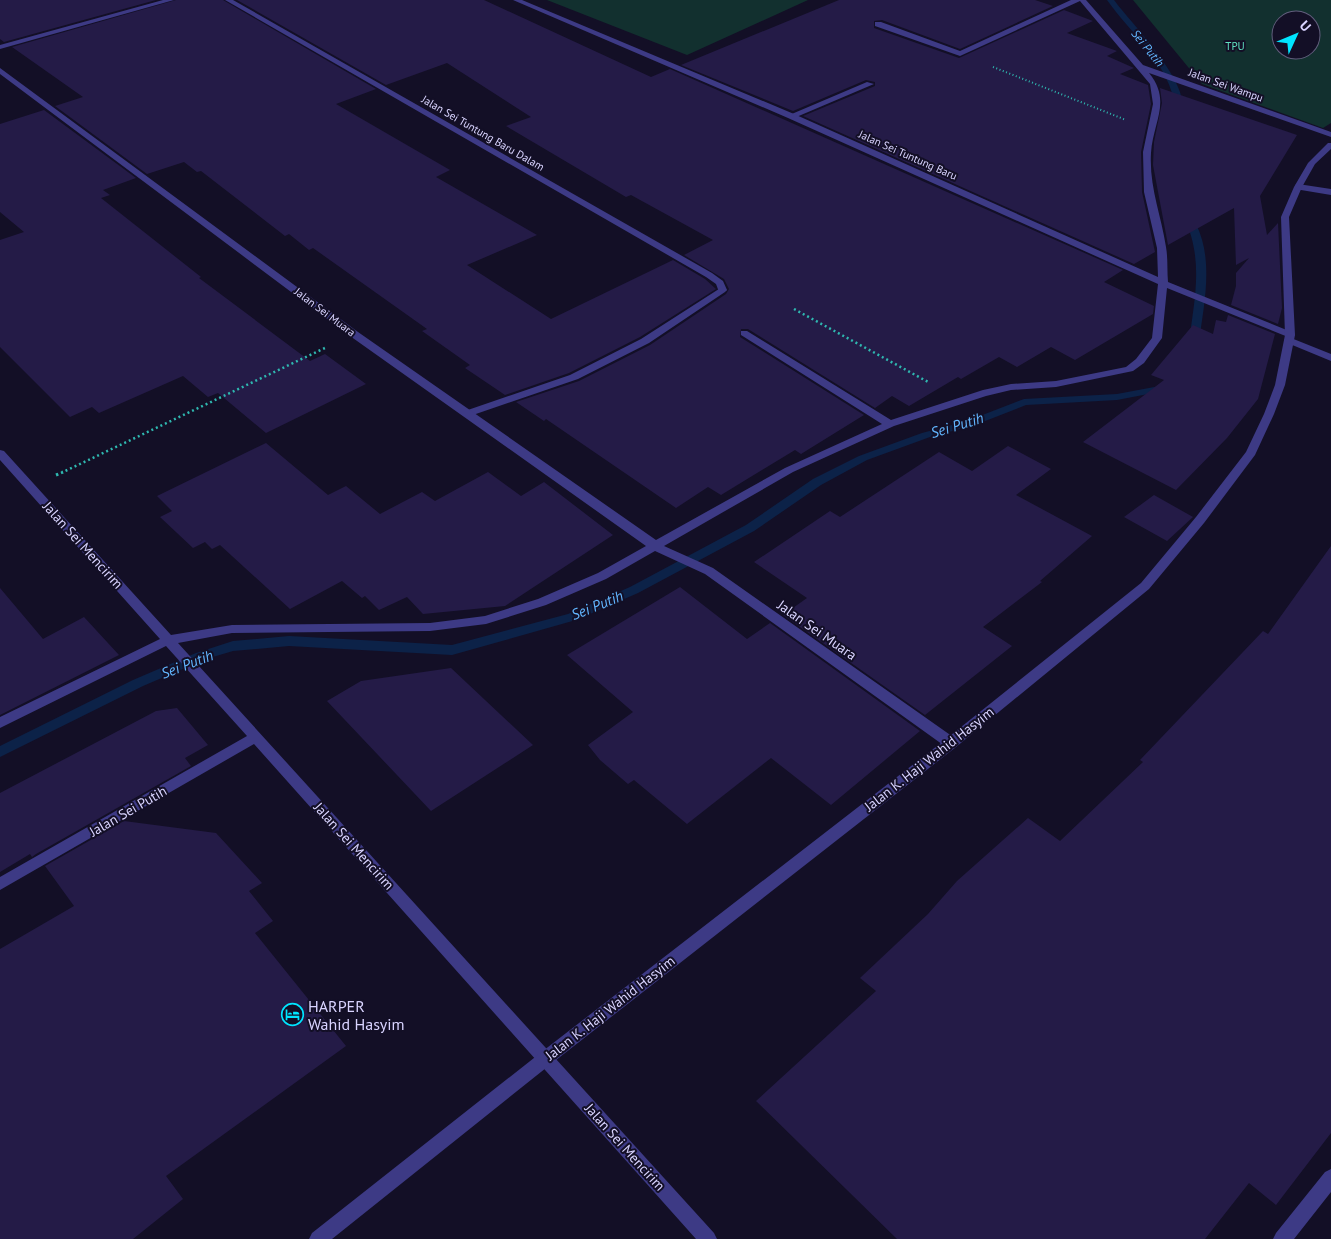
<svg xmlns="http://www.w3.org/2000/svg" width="1331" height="1239" font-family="'PT Sans',sans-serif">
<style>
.green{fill:#12302f;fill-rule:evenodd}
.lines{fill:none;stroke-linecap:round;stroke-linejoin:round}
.stream{fill:#0c2248;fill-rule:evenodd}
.building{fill:#241b47}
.path-far2{stroke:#2fb8b0;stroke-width:2;stroke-dasharray:1 2.5;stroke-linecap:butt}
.path-far1{stroke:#2fb8b0;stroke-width:2.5;stroke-dasharray:2 3;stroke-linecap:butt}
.path{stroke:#2fb8b0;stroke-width:3;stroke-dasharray:2.5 4;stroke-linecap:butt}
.service{fill:#3d3a85;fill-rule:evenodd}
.minor{fill:#3d3a85;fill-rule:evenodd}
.tertiary{fill:#3d3a85;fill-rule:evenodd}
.labels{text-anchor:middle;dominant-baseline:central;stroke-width:4;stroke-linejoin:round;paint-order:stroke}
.far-park-label{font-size:11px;fill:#5fe0c0;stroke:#130f26}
.far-street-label{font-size:11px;fill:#d9d4ff;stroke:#130f26}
.far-water-label{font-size:12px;font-style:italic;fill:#62b6ff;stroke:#130f26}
.street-label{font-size:14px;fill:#d9d4ff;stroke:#130f26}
.water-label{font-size:15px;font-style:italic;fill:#62b6ff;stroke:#130f26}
.near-poi-label{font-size:16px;fill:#d9d4ff;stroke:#130f26;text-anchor:start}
</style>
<rect width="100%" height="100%" fill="#130f26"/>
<path class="green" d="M 547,0 L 808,0 L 687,55 Z
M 1133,0 L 1331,0 L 1331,123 L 1323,128 L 1202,84 ZM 1281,20 L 1311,20 L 1311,50 L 1281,50 Z"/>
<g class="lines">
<path class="stream" d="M 1107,0 L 1114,0 C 1131,23 1189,81 1182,110 L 1175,108 C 1171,65 1131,34 1107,0 Z
M 1187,212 C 1192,214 1193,219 1196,224 C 1214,260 1204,304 1199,342 L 1194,345 L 1189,342 C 1195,296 1204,258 1183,215 Z
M 1165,385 L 1170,388 L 1169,390 L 1117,400 L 1026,405 L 975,425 L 930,437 L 867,460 L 821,485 L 754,531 L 638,593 L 576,620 L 452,655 L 289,646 L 233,651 L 206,659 L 143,686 L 0,757 L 0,746 L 133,680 L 196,653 L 233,641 L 289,636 L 452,645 L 568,614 L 630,587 L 746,525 L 813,479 L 859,456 L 922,433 L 967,421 L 1024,399 L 1117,394 Z"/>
</g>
<path class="building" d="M 0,0 L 156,0 L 4,42 L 0,39 Z
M 176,0 L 223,0 L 376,89 L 336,104 L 450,170 L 436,177 L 537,235 L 467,265 L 551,319 L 673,260 L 705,279 L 716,289 L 640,337 L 569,373 L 505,395 L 465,368 L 470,365 L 422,331 L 427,329 L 313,248 L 309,250 L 289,234 L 285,236 L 201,171 L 197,172 L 184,162 L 147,174 L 55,106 L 83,97 L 12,47 Z
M 237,0 L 484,0 L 651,77 L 670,69 L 1123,270 L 1104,282 L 1154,306 L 1153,314 L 1075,360 L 1051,347 L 1017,367 L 999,357 L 961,379 L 958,377 L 909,406 L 892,396 L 875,408 L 748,329 L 741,329 L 740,337 L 864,415 L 801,454 L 795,450 L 721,495 L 708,487 L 676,508 L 546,419 L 544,421 L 516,402 L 579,381 L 650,345 L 726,294 L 729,289 L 724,279 L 684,255 L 713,240 L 631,195 L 626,197 L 506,126 L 531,117 L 447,63 L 386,85 Z
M 839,0 L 1035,0 L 1053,6 L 960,49 L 882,20 L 874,21 L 874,28 L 959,58 L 1064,10 L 1093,21 L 1067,33 L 1117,51 L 1107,56 L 1134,68 L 1120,74 L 1148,85 L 1151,104 L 1141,152 L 1142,192 L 1155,252 L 1134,264 L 803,116 L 875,86 L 875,82 L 866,80 L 793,111 L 681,65 Z
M 1160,88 L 1297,135 L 1260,196 L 1267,235 L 1278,223 L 1282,308 L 1278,324 L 1231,305 L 1236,286 L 1236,273 L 1249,258 L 1236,265 L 1234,208 L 1168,245 L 1153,165 L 1154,142 L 1162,103 Z
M 44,110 L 136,178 L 103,190 L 110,195 L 101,198 L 201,277 L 199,278 L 310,361 L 325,354 L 366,384 L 266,433 L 218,393 L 208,397 L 183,376 L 99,413 L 92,407 L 70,417 L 0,347 L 0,240 L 24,232 L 0,212 L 0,124 Z
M 1228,315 L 1275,334 L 1258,399 L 1227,438 L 1176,490 L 1083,442 L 1164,380 L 1151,375 L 1193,325 L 1213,334 L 1216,320 L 1226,322 Z
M 266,443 L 328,495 L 346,486 L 380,514 L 422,492 L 435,501 L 488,472 L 521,496 L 544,482 L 613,535 L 505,606 L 423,614 L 407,597 L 379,610 L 365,596 L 362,598 L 342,581 L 290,609 L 220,545 L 212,549 L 205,542 L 193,548 L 160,517 L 172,511 L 157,496 Z
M 1008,446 L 1051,469 L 1016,495 L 1092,536 L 1040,581 L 1042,582 L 983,627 L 1012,646 L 925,715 L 783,615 L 807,598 L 754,562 L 830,511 L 840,517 L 939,452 L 972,471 Z
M 1154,495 L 1193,517 L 1167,541 L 1124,517 Z
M 1331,546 L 1331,1133 L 1276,1205 L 1249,1183 L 1205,1239 L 897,1239 L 756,1101 L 876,991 L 860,978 L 928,914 L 957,881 L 1028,818 L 1060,841 L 1143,762 L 1140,760 L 1263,631 L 1268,634 Z
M 680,587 L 747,639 L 770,623 L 920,731 L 831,805 L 771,758 L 687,824 L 634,780 L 628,784 L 600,760 L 588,745 L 633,712 L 567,655 Z
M 0,588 L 43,639 L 84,617 L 119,655 L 0,715 Z
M 451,668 L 533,745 L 431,811 L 327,701 L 361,681 Z
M 177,708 L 208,745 L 185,758 L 191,766 L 36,854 L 32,857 L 30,854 L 0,872 L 0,793 L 156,711 Z
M 124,821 L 216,833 L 262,883 L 249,891 L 273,921 L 255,933 L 346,1046 L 166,1176 L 183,1199 L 133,1239 L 0,1239 L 0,949 L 74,906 L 45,866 Z"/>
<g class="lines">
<path class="path-far2" d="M 993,67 L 1126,120"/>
<path class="path-far1" d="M 794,309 L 930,383
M 61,473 L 327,347"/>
<path class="path" d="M 56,475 L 63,472"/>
<path class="service" d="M 867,82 L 874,84 L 794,118 L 787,116 Z
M 722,287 L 727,290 L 725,292 L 649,343 L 578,379 L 470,416 L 466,417 L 461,414 L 462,412 L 570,375 L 641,339 Z"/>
<path class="minor" d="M 163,0 L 174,0 L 0,49 L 0,45 Z
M 225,0 L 233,0 L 712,273 L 723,281 L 727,290 L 722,293 L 719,292 L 716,284 L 706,277 Z
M 513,0 L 522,0 L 794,114 L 1158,277 L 1157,248 L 1144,192 L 1143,152 L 1153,104 L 1150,84 L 1080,1 L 960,56 L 875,26 L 875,22 L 881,22 L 960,51 L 1071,0 L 1086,0 L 1143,65 L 1331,132 L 1331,137 L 1149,73 C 1172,101 1153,122 1151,153 C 1149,187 1161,214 1166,247 C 1168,258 1167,270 1168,282 L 1294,333 L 1295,335 L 1291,338 L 1331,354 L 1331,361 L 1285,342 L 1284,340 L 1288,337 L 1167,288 L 1162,338 L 1144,363 L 1133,371 L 1056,387 L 1011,390 L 986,396 L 894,426 L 793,472 L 664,546 L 713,568 L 956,739 L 958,743 L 956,747 L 946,747 L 705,574 L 655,551 L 606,579 L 546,605 L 486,624 L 430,631 L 232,633 L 178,643 L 714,1233 L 717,1239 L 696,1239 L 254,744 L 0,890 L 0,877 L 247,736 L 166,646 L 0,728 L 0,717 L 160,639 L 0,460 L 0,450 L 4,451 L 171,635 L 232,625 L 430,623 L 485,616 L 538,599 L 598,573 L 646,546 L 350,336 L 0,74 L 0,68 L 358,332 L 656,540 L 785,468 L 882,424 L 741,335 L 741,331 L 747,331 L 891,420 L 983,390 L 1011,384 L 1056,381 L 1126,367 L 1136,359 L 1152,338 L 1158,284 L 788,118 Z
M 1298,184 L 1331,189 L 1331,195 L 1295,189 L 1295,185 Z
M 1331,1169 L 1331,1192 L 1294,1239 L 1273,1239 L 1276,1233 L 1325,1172 Z"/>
<path class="tertiary" d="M 1328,143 L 1331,143 L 1331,149 L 1315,164 L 1302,187 L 1289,217 L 1295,335 L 1285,385 L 1274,414 L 1255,455 L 1204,523 L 1149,589 L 956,747 L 551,1064 L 332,1239 L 309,1239 L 312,1233 L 539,1054 L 946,739 L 1141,583 L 1196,517 L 1246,452 L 1264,414 L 1275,385 L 1285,335 L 1281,217 L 1294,187 L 1308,163 Z"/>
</g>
<defs>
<symbol id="hotel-ring" viewBox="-11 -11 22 22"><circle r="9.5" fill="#130f26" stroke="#00e5ff" stroke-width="1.5"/><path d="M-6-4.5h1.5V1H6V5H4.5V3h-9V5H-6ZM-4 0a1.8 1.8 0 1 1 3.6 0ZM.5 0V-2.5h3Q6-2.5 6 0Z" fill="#00e5ff"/></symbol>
</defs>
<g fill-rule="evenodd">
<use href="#hotel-ring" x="280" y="1002" width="25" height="25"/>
</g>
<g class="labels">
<g class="far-park-label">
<text x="1235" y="46">TPU</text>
</g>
<g class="far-street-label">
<text transform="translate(1226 85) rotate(20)">Jalan Sei Wampu</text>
<text transform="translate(483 133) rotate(30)">Jalan Sei Tuntung Baru Dalam</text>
<text transform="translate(908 155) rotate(24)">Jalan Sei Tuntung Baru</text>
<text transform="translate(325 312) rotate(37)">Jalan Sei Muara</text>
</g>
<g class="far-water-label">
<text transform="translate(1148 48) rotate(51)">Sei Putih</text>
</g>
<g class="street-label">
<text transform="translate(83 545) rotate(48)">Jalan Sei Mencirim</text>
<text transform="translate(817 630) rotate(35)">Jalan Sei Muara</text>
<text transform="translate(929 759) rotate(-38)">Jalan K. Haji Wahid Hasyim</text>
<text transform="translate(128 811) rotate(-30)">Jalan Sei Putih</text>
<text transform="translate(354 846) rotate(48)">Jalan Sei Mencirim</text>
<text transform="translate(610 1008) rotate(-38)">Jalan K. Haji Wahid Hasyim</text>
<text transform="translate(625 1147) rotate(48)">Jalan Sei Mencirim</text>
</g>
<g class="water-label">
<text transform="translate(957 425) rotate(-17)">Sei Putih</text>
<text transform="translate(597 605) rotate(-22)">Sei Putih</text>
<text transform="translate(187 664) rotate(-21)">Sei Putih</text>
</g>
<g class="near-poi-label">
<text x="308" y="1006">HARPER<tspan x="308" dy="18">Wahid Hasyim</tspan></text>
</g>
</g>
<g transform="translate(1296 35) rotate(46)"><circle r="24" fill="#130f26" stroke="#625e7d"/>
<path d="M0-4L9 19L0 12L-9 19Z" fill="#00e5ff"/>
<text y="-8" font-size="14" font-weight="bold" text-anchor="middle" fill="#d9d4ff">U</text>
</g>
</svg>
